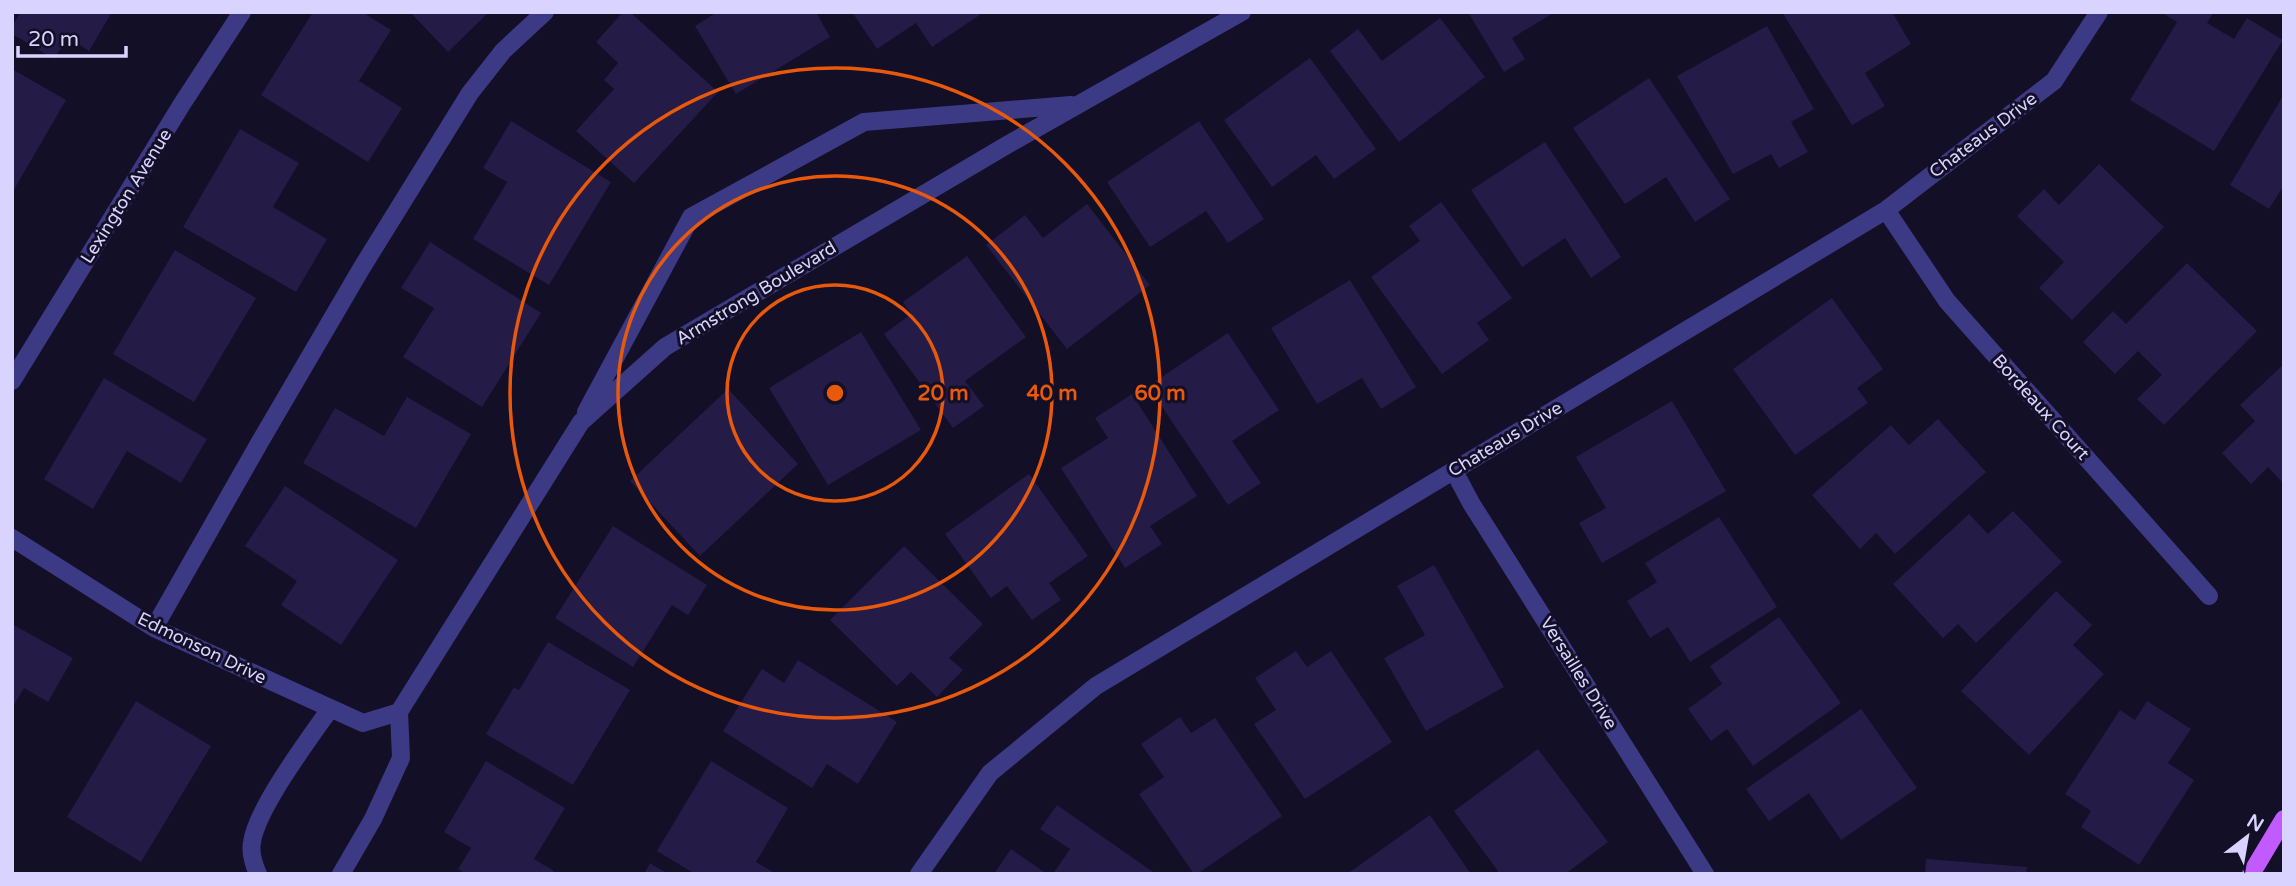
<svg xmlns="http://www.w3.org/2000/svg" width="2296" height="886" font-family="'Varela Round',sans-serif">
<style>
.building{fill:#241b47}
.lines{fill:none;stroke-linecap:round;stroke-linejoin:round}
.minor{stroke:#3d3a85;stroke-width:18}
.major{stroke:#c25bff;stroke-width:18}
.ring{fill:none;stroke:#e8590c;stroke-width:3.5}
.labels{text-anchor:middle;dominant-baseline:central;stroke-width:6;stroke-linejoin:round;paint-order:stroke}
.street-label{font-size:18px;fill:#d9d4ff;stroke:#130f26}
.centre{fill:#e8590c;stroke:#130f26;stroke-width:3.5}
.ring-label{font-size:21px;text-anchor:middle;font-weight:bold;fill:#e8590c;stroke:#130f26;stroke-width:6;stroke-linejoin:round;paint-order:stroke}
</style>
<rect width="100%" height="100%" fill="#130f26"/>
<path class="building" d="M 21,12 L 112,12 L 89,51 L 68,37 L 54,59 L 12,34 L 12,26 Z
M 313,12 L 362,12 L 391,30 L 359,81 L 402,108 L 368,162 L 261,95 Z
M 410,12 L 489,12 L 448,52 Z
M 623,12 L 630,12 L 718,92 L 634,183 L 576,131 L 614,89 L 604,80 L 618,63 L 596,42 Z
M 717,12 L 816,12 L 830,37 L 736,94 L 695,26 Z
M 852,12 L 984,12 L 932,47 L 916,23 L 877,49 Z
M 1468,12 L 1555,12 L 1512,38 L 1525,59 L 1504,72 Z
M 1782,12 L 1892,12 L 1911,44 L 1865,73 L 1885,106 L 1852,125 Z
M 2161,12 L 2214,12 L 2207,23 L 2234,39 L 2247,18 L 2283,40 L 2214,151 L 2130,100 L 2177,22 Z
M 1440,18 L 1485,77 L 1399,142 L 1330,51 L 1358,29 L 1382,61 Z
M 1767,26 L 1814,109 L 1791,122 L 1808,152 L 1779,168 L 1771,154 L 1733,174 L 1677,76 Z
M 1310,58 L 1376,149 L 1334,179 L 1316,155 L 1272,187 L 1224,120 Z
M 12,69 L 66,100 L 12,193 Z
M 1649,78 L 1730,199 L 1695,222 L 1666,177 L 1625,204 L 1573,128 Z
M 2284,94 L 2284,185 L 2269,209 L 2230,185 Z
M 511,121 L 611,182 L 549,285 L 473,239 L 507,182 L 483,168 Z
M 1199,121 L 1264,219 L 1228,243 L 1206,211 L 1150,247 L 1107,182 Z
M 240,129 L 299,163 L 273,207 L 327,239 L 296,292 L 183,227 Z
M 1545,142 L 1621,257 L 1591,278 L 1565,238 L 1522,267 L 1471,190 Z
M 2099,164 L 2164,227 L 2072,320 L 2039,288 L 2064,262 L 2017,216 L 2044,189 L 2059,205 Z
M 1441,202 L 1512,298 L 1477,323 L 1489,340 L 1442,374 L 1371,277 L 1420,241 L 1409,226 Z
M 1087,204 L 1150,285 L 1067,349 L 986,245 L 1025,215 L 1043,238 Z
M 430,242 L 541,313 L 482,407 L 403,357 L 434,308 L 401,288 Z
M 175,250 L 256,298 L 194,402 L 113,354 Z
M 967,256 L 1026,337 L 965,381 L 984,406 L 953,428 L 884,334 L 911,314 L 903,302 Z
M 2187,263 L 2257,331 L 2164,425 L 2137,399 L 2162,375 L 2138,351 L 2115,374 L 2083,342 L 2113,311 L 2126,324 Z
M 1350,280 L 1416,387 L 1381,409 L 1362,378 L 1317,404 L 1271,328 Z
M 1832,298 L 1883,369 L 1857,388 L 1868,403 L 1795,455 L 1733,369 Z
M 861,332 L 921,430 L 828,485 L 769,388 Z
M 1228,333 L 1279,410 L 1232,441 L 1261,483 L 1228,505 L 1148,386 Z
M 2284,364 L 2284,484 L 2268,467 L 2251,484 L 2222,453 L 2255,421 L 2240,405 Z
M 104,378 L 207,439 L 181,483 L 127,451 L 93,509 L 44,479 Z
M 728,389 L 798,464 L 700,556 L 630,481 Z
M 1132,394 L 1197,496 L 1150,526 L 1162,544 L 1125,568 L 1061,468 L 1108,438 L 1095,418 Z
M 407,397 L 471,434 L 416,528 L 303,463 L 335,408 L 384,436 Z
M 1672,401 L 1726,491 L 1602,563 L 1579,523 L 1606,508 L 1576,457 Z
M 1938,419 L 1986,472 L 1895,554 L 1876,533 L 1860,549 L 1812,495 L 1891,425 L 1909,445 Z
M 1029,474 L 1088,556 L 1049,583 L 1061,600 L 1032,620 L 1007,586 L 991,598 L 945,534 Z
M 285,486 L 398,560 L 341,645 L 281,605 L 297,581 L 245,546 Z
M 2013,511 L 2062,562 L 1976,643 L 1958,624 L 1943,638 L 1893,584 L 1969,514 L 1988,534 Z
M 1719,517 L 1777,607 L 1690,662 L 1668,627 L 1650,638 L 1627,601 L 1657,582 L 1645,563 Z
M 613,526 L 707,585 L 688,615 L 672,605 L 633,667 L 555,618 Z
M 904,546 L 983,624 L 949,658 L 963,670 L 937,697 L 911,672 L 897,686 L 830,620 Z
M 1434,565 L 1504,687 L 1426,731 L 1384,658 L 1425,635 L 1397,586 Z
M 2056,591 L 2092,625 L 2073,645 L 2104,674 L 2029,755 L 1961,691 Z
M 1779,617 L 1841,703 L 1753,766 L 1727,729 L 1711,741 L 1688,709 L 1722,684 L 1710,666 Z
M 12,624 L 73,658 L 48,702 L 24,688 L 12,708 Z
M 548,642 L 630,690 L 573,785 L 486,734 L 514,687 L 519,690 Z
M 1296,651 L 1307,667 L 1331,651 L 1392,742 L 1305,799 L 1254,724 L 1276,710 L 1255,678 Z
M 798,660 L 897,722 L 858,784 L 827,764 L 812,788 L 723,731 L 762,669 L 784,683 Z
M 136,701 L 211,746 L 141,862 L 67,817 Z
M 2147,701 L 2191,729 L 2168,763 L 2194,780 L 2139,865 L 2081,827 L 2091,811 L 2065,794 L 2120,710 L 2135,720 Z
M 1861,709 L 1917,788 L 1841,840 L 1809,793 L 1769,821 L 1746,789 Z
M 1180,717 L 1191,733 L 1215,718 L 1282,816 L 1197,874 L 1194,874 L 1139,794 L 1164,777 L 1141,744 Z
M 1538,749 L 1608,842 L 1568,872 L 1569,874 L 1500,874 L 1454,811 Z
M 486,761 L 565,808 L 534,859 L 554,871 L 552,874 L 466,874 L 458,869 L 471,848 L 444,832 Z
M 711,761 L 788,808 L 756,862 L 776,874 L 695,874 L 657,851 Z
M 1057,805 L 1156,874 L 1053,874 L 1070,849 L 1040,829 Z
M 1430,815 L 1471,874 L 1347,874 Z
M 1011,849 L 1047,874 L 994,874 Z
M 1926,859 L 2027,867 L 2026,874 L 1925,874 Z
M 650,863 L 668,874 L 644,874 Z"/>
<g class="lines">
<path class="minor" d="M 1886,210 L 1947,301 L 2209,596
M 12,381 L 182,104 L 242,12
M 586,412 L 691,217 L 864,122 L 1071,105
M 1454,471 L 1471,503 L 1705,874
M 12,538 L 154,628 L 363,723 L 399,712 L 581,422 L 665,347 L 1007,145 L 1242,12
M 154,628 L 261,440 L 361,269 L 470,93 L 503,51 L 545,12
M 258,874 C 253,863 250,853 252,842 C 257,808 309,739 330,709
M 341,874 L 373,819 L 401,758 L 399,712
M 919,874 L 990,773 L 1096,686 L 1886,210 L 2054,81 L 2099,12"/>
<path class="major" d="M 2251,874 L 2284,819"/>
</g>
<g class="ring">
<circle cx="835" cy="393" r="108"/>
<circle cx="835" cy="393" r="217"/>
<circle cx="835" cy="393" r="325"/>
</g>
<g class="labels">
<g class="street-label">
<text transform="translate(1983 135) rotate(-37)">Chateaus Drive</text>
<text transform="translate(126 196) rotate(-58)">Lexington Avenue</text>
<text transform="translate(756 293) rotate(-31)">Armstrong Boulevard</text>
<text transform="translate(2041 407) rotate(48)">Bordeaux Court</text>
<text transform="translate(1505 439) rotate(-31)">Chateaus Drive</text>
<text transform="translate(202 648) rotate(26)">Edmonson Drive</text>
<text transform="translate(1579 673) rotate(58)">Versailles Drive</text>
</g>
</g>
<circle cx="835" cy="393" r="10" class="centre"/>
<g class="ring-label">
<text x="943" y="400">20 m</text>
<text x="1052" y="400">40 m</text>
<text x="1160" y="400">60 m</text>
</g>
<rect width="2296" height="886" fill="none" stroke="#d9d4ff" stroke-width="28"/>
<g transform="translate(2247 837) rotate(31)" stroke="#130f26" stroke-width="5" paint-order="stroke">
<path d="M0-5L12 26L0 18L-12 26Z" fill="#d9d4ff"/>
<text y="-10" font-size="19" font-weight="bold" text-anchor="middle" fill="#d9d4ff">N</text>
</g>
<path d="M18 46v10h108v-10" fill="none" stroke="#d9d4ff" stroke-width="3.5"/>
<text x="28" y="46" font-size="21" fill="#d9d4ff" stroke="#130f26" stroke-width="5" paint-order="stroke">20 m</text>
</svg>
